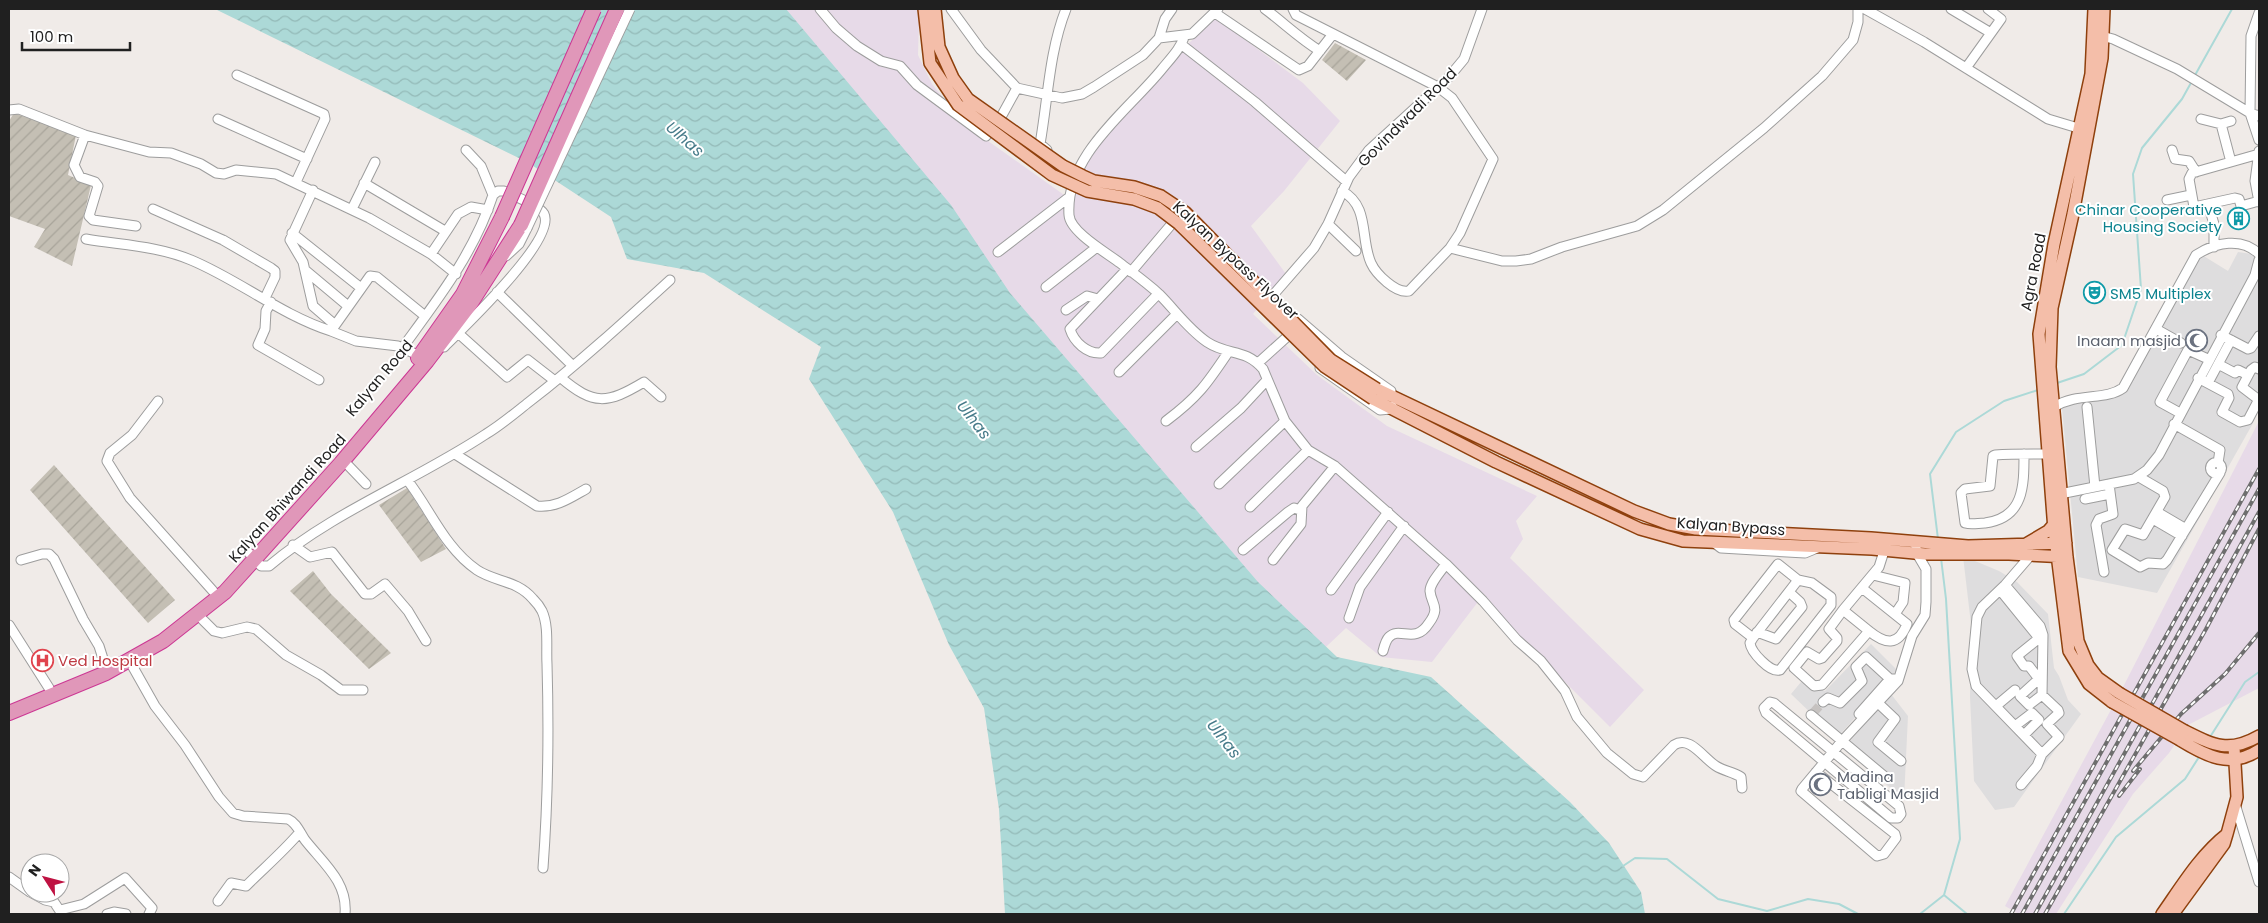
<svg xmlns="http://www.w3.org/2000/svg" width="2268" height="923" font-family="Poppins,sans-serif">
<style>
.residential{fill:#deddde}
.industrial{fill:#e7dae8}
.construction{fill:url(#construction-furrows)}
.water{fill:url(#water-waves)}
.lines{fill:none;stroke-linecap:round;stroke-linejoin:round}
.stream{stroke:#acd9d7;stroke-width:2}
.minor-tunnel{stroke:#c6c2c0;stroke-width:9;stroke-dasharray:9 4.5;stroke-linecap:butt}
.minor-casing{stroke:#9d9d9d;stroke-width:11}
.major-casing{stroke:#8f400d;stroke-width:14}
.highway-casing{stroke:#cc3794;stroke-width:16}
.minor{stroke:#fff;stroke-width:9}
.major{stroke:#f4bea9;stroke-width:11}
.highway{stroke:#e097b9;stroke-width:14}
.rail-casing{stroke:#6e6e6e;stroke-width:4}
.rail{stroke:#fff;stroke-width:2;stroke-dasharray:5.5;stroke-linecap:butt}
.minor-bridge-casing{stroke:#9d9d9d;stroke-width:11;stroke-linecap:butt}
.major-bridge-casing{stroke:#8f400d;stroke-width:14;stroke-linecap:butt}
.highway-bridge-casing{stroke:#cc3794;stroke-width:16;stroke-linecap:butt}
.minor-bridge{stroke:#fff;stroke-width:9}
.major-bridge{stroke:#f4bea9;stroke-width:11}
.highway-bridge{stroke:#e097b9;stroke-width:14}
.labels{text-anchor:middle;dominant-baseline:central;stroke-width:4;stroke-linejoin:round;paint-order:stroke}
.street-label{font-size:15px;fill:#202020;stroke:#fff}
.culture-label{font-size:15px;fill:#0d838f;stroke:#fff;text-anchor:end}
.worship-label{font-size:15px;fill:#5b616d;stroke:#fff;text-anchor:end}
.health-label{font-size:15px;fill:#be3a42;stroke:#fff;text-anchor:start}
.water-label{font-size:16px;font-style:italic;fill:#477b8a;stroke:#fff}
</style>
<defs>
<pattern id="construction-furrows" width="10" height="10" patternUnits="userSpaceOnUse" patternTransform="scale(1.25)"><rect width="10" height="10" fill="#c4bfb4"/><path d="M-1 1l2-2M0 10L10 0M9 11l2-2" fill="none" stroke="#a8a49a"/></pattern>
<pattern id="water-waves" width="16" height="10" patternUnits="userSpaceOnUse" patternTransform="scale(1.25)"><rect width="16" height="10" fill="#acd9d7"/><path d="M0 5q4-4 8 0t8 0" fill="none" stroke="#94bab8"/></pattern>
</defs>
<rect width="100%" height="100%" fill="#f0ebe8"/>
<path class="residential" d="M 2238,252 L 2252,254 L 2259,265 L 2259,410 L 2252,425 L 2157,593 L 2078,577 L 2062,408 L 2087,399 L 2122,394 L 2202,255 L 2228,271 Z
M 1963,556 L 1999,571 L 2017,582 L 2048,614 L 2054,668 L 2059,676 L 2068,700 L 2081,714 L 2014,807 L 1995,810 L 1974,781 L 1970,697 L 1971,624 Z
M 1871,644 L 1897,670 L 1837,738 L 1791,694 L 1801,682 L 1825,691 Z
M 1891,694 L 1908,716 L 1904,799 L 1843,749 Z"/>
<path class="industrial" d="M 779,9 L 917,9 L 919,21 L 918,55 L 932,84 L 964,124 L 1067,197 L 1086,147 L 1178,44 L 1189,43 L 1216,18 L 1303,83 L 1340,121 L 1284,191 L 1251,226 L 1286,274 L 1253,314 L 1317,375 L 1387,426 L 1537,496 L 1516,521 L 1523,539 L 1510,558 L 1644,690 L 1610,727 L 1518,635 L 1484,594 L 1432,662 L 1381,657 L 1346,628 L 1311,661 L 1185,512 Z
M 2259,421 L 2259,688 L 2188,725 L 2169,753 L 2133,794 L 2056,914 L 2019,914 L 2005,906 L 2120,693 Z"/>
<path class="construction" d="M 1335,43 L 1366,60 L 1347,81 L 1322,60 Z
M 14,113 L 76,135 L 68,175 L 91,185 L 72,266 L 34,247 L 45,229 L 9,216 L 9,121 Z
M 54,465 L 175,600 L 148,623 L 30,490 Z
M 407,488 L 446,549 L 421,562 L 379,505 Z
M 313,571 L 331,594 L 391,653 L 369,669 L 290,591 Z"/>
<path class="water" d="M 215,9 L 786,9 L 951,205 L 1010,293 L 1258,582 L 1337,657 L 1431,677 L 1570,802 L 1609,843 L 1641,892 L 1645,914 L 1005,914 L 999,809 L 984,708 L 949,645 L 893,512 L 809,379 L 821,347 L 704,273 L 627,259 L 611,217 L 527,162 Z"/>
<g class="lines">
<path class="stream" d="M 2194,77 L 2232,9
M 2057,383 L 2084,374 L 2122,345 L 2141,289 L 2133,174 L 2142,148 L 2182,99 L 2192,81
M 1938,539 L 1930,474 L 1956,432 L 2004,401 L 2038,390
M 2210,737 L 2245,682 L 2259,672
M 1623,866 L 1635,858 L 1667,859 L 1718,899 L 1767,911 L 1808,899 L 1839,904 L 1858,914
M 1944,895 L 1967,914
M 1920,914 L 1944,895 L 1960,839 L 1946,599 L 1941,558
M 2064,914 L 2116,837 L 2185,779 L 2199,757"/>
<path class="minor-tunnel" d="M 1813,713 L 1823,702"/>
<defs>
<path id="minor" d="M 820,9 L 836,28 L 857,46 L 881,61 L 900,66 L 917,85 L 986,136 L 1001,117 L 1017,88
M 951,9 L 981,50 L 1017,88 L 1062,98 L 1082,94 L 1094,87 L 1143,55 L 1159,38 L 1192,34 L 1218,9
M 1265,9 C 1284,23 1300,39 1320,51
M 1293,9 L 1296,15 L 1438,87 L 1452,98 L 1493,159 L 1460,233 L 1450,248 L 1502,261 L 1516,261 L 1531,259 L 1562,247 L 1637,226 L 1663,210 L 1764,128 L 1822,76 L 1853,40 L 1858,22 L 1858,9
M 1865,9 L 1924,42 L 2048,119 L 2078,128
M 1951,9 L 1991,33
M 1215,13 L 1299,70 L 1308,66 L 1333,34
M 2259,13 L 2251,36 L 2250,113 L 2259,116
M 1185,35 C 1181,48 1171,58 1162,69 C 1128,111 1065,155 1069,215 C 1070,232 1107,253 1120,263 C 1133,273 1147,283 1159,294 C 1175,310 1188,329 1207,342 C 1228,356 1245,348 1263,369 L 1285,421 L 1308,450 L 1335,466 L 1446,564 L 1483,601 L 1517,640 L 1541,661 L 1565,691 L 1577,717 L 1607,753 L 1633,774 L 1643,777 L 1674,745 C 1690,735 1703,758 1716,766 C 1724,771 1733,772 1741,777 L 1742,788
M 2098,35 L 2113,39 L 2177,69 L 2250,113 L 2259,140
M 1159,38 L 1165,19 L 1172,9
M 1182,45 L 1255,102 L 1346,181
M 1966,68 L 2001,19 L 1988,9
M 237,75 L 324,114 L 325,119 L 296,182
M 9,110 L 19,109 L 85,135 L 149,152 L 171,153 L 201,164 L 216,173 L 224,174 L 236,170 L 276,174 L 369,218 L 431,254 L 456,274
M 218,119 L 307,159
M 2201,119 L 2221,124 L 2231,121
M 2221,124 L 2231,162
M 85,135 L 74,165 L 80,177 L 95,182 L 98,186 L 89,216 L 93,220 L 136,226
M 1047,150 L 1040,144 C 1048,99 1049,52 1066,9
M 2172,150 L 2175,159 L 2189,161 L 2196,172
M 2259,151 L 2255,181 L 2259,202
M 2259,154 L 2192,173 L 2189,179 L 2194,207 L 2235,198 L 2239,199 L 2241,206 L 2259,201
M 364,183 L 445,231
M 313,190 L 290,240 L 303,262 L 313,306 L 335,325
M 1342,191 C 1370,206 1360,239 1371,263 C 1376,274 1396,294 1409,291 L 1450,248
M 2167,200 L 2191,195
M 2208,204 L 2214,224 L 2214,247
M 153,209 L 223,240 L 271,268 L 275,271 L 275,277 L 265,298
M 352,209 L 375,162
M 1328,224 L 1356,251
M 292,233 L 361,288
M 86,239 C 121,245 158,246 191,260 C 239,280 281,315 331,331
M 998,252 L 1068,198
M 431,254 L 458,214 L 471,207 L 488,210
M 506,256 L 519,244 L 527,228
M 1127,269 L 1070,329 C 1074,342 1087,354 1101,353 L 1158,294
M 305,270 L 348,306
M 1131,272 L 1170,226
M 1046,287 L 1097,247
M 497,292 L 573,366
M 271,302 L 266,311 L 265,329 L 258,345 L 319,380
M 1267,302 L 1314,248 L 1328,224 L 1349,177 L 1369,150 L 1449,77 L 1464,59 L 1482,9
M 1066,310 L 1087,296 L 1098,299
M 1298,319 L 1342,357 L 1391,391
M 2156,329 L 2181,343
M 458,333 L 507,377 L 528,360 L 555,381
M 2221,335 L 2248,349 L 2251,348 L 2259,336
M 403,347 C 438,299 474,253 493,195 L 481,166 L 466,150
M 444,347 C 463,328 557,239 544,214 C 539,205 513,196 504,191 L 498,191 L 493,195
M 420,356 L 398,346 L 356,341 L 331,331 L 370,276 L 377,277 L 425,316
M 1258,363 L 1288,336
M 2218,364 L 2235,373 L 2238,370 L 2248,375
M 1320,368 L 1380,410 L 1391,409 L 1392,406
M 1119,372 L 1177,314
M 560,377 C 594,406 607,404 644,382 L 661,397
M 2198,378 L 2228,394 L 2229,398 L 2222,412 L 2240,422 L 2248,420 L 2259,399
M 2208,383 L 2231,340
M 2259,400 L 2242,387 L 2251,370 L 2255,367 L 2259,369
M 158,401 L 132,435 L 110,453 L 107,461 L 130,498 L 213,591
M 2054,407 C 2078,392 2105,401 2123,388 L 2196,255 C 2216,242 2242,237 2259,254
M 2087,407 L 2095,487
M 2180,413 L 2160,402 L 2188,350 L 2208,359
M 1166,421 C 1198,397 1207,384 1229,351
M 2174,424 L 2220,450 L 2218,463
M 1196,447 L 1241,408 L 1267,380
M 455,454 L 537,506 C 556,508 570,498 586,489
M 2024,454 C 2024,486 2024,518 1985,523 C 1978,523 1972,525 1965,523 L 1961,493 L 1965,489 L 1990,486 L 1993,456 L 1995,455 C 2012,454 2030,454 2048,454
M 343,460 L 366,484
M2210.5 468a5.5 5.5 0 1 1 11 0a5.5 5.5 0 1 1-11 0Z
M 2139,477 L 2163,491 L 2165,497 L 2143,535 L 2125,529 L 2112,550 L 2140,567 L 2148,563 L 2163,564 L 2167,560 L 2220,473
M 408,481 C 431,511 445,548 477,570 C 495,582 517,580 533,599 C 536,602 540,607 542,611 C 549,626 546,648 547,664 C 549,732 548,800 543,868
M 1219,484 L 1285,421
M 2055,495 L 2134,479 L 2147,470 L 2159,455 L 2255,275 L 2259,260
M 2085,499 L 2110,494
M 1250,507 L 1308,450
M 2157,512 L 2186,529
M 2153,519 L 2182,536
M 1713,542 L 1721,548 L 1805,553 L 1817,548
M 293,545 L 310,557 L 332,552 L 365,594 L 371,594 L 385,584 L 408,611 L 426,641
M 1243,550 L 1288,512 L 1294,508 L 1300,510
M 249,553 L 261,566 L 269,566 C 334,511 415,481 486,434 C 501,425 515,413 529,402 C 578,364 624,322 670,280
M 2030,556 L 2005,585 L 1982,607 L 1977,617 L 1972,669 L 1976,686 L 2042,754
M 21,560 L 42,554 L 49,554 L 54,559 L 83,619 L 99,646 L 105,665
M 1273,560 L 1301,524 L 1302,506 L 1335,466
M 2104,572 L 2096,525 L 2099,519 L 2113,514 L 2109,484
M 1873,575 L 1905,583 L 1903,602 L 1895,614
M 2005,585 L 2040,626 L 2043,635 L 2042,695
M 1862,588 L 1907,624 C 1898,647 1885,644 1869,631
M 1331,590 L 1388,512
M 2000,590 L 2039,638
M 1843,610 L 1829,629 L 1837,638 L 1837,641 L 1822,658 L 1819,659 L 1807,652 L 1794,668 L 1814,686 L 1822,685 L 1869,631 L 1843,610 L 1879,567 L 1886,545
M 197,614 L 214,631 L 222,633 L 247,627 L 256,629 L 286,655 L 321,675 L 341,690 L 363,690
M 1349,618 L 1360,587 L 1404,526
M 9,625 L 49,688
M 1757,632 L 1776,639 L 1802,607 L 1800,602 L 1789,592
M 1753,638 L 1750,643 C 1751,652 1770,673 1780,670 L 1831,605 L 1831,597 L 1812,583 L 1798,580 L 1778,564 L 1734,620 L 1735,624 L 1753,638 L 1798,580
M 1383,651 C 1384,647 1386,640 1389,637 C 1400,626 1415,645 1429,623 C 1441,607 1431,604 1430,591 C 1430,583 1441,571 1446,564
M 129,660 L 155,706 L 185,745 L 219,797 L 233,813 L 243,816 L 288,819 C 297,823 300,833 305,840 C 323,863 348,882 345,914
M 2039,679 L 2029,666 L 2024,666 L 2017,656 L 2043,635
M 1770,702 L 1774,703 L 1899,806 L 1901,814 L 1898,818 L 1891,818 L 1766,713 L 1764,708 Z
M 1823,702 L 1828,698 L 1840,703 L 1862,681 L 1856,667 L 1866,657 L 1890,679
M 1877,702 L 1895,719 L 1878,742 L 1901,761
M 1996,706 L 2015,690
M 1859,714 L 1890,679 L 1896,679
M 1811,715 L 1884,776
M 2015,726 L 2032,713 L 2039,720 L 2024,735
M 1816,772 L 1895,834 L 1896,838 L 1884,854 L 1877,856 L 1801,791 L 1802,789 L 1842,741 L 1898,681 L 1912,636 L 1925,615 L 1926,602 L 1926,569 L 1916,552 L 1916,543
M 2021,785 L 2037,766 L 2042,754 L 2059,737 L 2047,724 L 2059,713 L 2058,710 L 2042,695 L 2029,705 L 2020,696 L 2041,677
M 2236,807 L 2259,882
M 9,877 L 30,892
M 32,893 L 45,900 L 54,902 L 62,914
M 218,901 L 231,883 L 246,886 C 264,868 283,852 300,832
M 60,910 L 84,904 L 125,878 L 152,908 L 149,914
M 107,914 L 114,912 L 126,914"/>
<path id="major" d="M 2094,9 L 2091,74 L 2054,244 L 2039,334 L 2054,530 L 2069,651 L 2089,684 L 2112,702
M 2104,9 L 2102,58 L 2073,214 L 2052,308 L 2050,367 L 2067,557 L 2078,641 L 2088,665 L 2098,678 L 2119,693
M 1377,389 L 1634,511 L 1669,524 L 1696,529 L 1871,538 L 1968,546 L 2066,543
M 1373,399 L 1496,462 L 1640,529 L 1683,541 L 1872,549 L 1925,554 L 2009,554 L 2067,557
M 2026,544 L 2048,531 L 2054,524
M 2185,731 C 2215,746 2229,753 2259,736
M 2180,740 C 2206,756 2230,769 2259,750
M 2227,834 L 2237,797 L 2234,747
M 2162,914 C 2181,887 2200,855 2227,834 L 2224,844 L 2173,914"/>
<path id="highway" d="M 418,358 L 463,294 L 502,217
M 9,713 L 106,673 L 163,641 L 225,592 L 341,463 L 427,361 L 471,303 L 521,225"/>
</defs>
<use href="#minor" class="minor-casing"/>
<use href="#major" class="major-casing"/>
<use href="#highway" class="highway-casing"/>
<use href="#minor" class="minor"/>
<use href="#major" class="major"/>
<use href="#highway" class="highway"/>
<defs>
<path id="rail" d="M 2133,771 L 2181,714 L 2225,674 L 2259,633
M 2119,796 L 2140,769
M 2011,914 L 2259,469
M 2022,914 L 2259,489
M 2035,914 L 2259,512
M 2045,914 L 2206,629 L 2259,529"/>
</defs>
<use href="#rail" class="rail-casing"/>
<use href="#rail" class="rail"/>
<defs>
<path id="minor-bridge" d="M 527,228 L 630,9"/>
<path id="major-bridge" d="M 924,9 L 930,63 L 958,105 L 1052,175 L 1087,191 L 1134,199 L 1158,208 L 1179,224 L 1325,367 L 1373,399
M 935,9 L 939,47 L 953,78 L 968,99 L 1063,166 L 1083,176 L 1094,181 L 1134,187 L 1161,196 L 1185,212 L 1331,360 L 1377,389
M 2119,693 L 2185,731
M 2112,702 L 2180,740"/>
<path id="highway-bridge" d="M 502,217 L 594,9
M 521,225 L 617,9"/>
</defs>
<use href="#minor-bridge" class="minor-bridge-casing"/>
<use href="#major-bridge" class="major-bridge-casing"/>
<use href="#highway-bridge" class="highway-bridge-casing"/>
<use href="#minor-bridge" class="minor-bridge"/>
<use href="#major-bridge" class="major-bridge"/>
<use href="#highway-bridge" class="highway-bridge"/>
</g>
<defs>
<symbol id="building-ring" viewBox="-11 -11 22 22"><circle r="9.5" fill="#fff" stroke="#0f9aa8" stroke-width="1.5"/><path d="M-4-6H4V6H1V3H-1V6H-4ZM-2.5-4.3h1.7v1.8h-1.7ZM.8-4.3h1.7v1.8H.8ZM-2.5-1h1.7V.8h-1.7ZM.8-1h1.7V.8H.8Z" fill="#0f9aa8"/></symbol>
<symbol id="theatre-ring" viewBox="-11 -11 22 22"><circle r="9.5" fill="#fff" stroke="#0f9aa8" stroke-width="1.5"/><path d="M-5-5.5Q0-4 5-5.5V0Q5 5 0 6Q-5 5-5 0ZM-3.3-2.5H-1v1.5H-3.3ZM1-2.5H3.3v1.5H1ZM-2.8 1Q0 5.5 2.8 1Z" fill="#0f9aa8"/></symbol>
<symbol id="mosque-ring" viewBox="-11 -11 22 22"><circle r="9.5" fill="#fff" stroke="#6b7280" stroke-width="1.5"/><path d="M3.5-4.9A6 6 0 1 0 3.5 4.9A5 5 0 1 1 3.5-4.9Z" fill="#6b7280"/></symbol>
<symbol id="hospital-ring" viewBox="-11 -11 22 22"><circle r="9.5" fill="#fff" stroke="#e0444e" stroke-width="1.5"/><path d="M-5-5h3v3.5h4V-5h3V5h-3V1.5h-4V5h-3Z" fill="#e0444e"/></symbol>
</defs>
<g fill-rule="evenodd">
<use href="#building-ring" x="2226" y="206" width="25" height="25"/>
<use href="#theatre-ring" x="2082" y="280" width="25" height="25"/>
<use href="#mosque-ring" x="2184" y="328" width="25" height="25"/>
<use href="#hospital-ring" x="30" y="648" width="25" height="25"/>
<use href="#mosque-ring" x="1808" y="772" width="25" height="25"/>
</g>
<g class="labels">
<g class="street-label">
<text transform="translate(1407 117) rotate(-45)">Govindwadi Road</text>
<text transform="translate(1236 260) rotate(43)">Kalyan Bypass Flyover</text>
<text transform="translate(2033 272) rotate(-79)">Agra Road</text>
<text transform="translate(379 378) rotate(-50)">Kalyan Road</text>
<text transform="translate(287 498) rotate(-48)">Kalyan Bhiwandi Road</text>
<text transform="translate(1731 526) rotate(4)">Kalyan Bypass</text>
</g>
<g class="culture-label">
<text x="2222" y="209">Chinar Cooperative<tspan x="2222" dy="17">Housing Society</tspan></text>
<text x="2110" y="293" text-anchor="start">SM5 Multiplex</text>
</g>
<g class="worship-label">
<text x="2181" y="340">Inaam masjid</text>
<text x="1837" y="776" text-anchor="start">Madina<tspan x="1837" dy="17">Tabligi Masjid</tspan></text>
</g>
<g class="health-label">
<text x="58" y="660">Ved Hospital</text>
</g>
<g class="water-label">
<text transform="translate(685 139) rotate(41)">Ulhas</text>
<text transform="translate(974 420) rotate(52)">Ulhas</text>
<text transform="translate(1224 739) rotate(52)">Ulhas</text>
</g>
</g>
<rect width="2268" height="923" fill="none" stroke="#202020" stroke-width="20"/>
<g transform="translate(45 878) rotate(306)"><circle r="24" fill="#ffffff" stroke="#a6a6a6"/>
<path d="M0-4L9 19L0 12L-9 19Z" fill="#bf1242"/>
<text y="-8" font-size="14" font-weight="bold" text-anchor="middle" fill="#202020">N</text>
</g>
<path d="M22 42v8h108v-8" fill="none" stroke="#202020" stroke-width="2.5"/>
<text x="30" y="42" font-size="15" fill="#202020" stroke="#ffffff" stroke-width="4" paint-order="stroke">100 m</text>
</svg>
